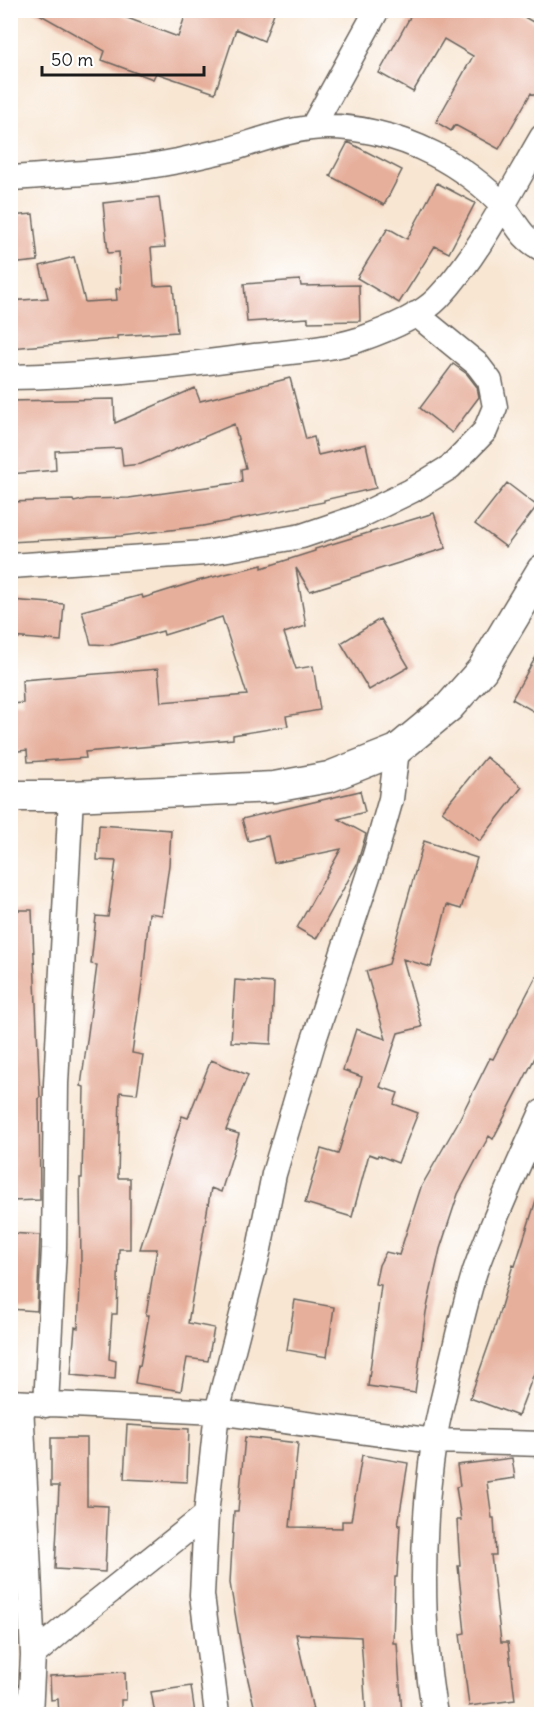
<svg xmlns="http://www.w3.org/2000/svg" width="552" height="1725" font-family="Delius,sans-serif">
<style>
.building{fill:#e6af9b}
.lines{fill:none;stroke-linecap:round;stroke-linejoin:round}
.minor-casing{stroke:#69635c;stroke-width:27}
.tertiary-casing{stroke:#69635c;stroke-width:33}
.minor{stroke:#fff;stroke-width:24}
.tertiary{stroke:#fff;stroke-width:30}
</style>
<rect width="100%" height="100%" fill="#fff"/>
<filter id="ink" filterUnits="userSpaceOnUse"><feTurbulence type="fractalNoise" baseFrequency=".0167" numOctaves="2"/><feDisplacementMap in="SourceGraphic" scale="12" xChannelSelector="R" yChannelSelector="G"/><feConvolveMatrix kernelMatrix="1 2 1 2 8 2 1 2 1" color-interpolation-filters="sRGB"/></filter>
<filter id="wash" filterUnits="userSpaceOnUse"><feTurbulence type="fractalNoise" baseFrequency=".008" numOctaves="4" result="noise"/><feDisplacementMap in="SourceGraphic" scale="24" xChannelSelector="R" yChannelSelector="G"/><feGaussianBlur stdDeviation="1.35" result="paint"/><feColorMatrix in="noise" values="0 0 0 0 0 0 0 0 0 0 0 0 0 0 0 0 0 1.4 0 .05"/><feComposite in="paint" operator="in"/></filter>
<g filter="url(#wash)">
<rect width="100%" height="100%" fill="#f8e6d3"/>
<g id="blocks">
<path class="building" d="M 32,10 L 106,10 L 178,37 L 187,10 L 275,10 L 264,41 L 236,29 L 215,93 L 156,73 L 153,79 L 102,60 L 105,51 Z
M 414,10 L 512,10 L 542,27 L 542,84 L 535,96 L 531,93 L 499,149 L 455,125 L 451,131 L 436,122 L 473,56 L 444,39 L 413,92 L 379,73 Z
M 348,142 L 402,170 L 384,205 L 330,176 Z
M 437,183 L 475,203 L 449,253 L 435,246 L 399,303 L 357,278 L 388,228 L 407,239 Z
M 159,197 L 165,247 L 151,248 L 154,286 L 173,285 L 177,332 L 117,336 L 117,339 L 10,348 L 10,301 L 48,298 L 40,266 L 74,257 L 85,302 L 117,300 L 116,289 L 121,289 L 119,252 L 108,253 L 103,203 Z
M 33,214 L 38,261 L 10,264 L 10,216 Z
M 300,280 L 301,286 L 359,285 L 360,321 L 308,322 L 308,318 L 247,322 L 244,284 Z
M 453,364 L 467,374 L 477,387 L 479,397 L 452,433 L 420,408 Z
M 290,378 L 306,439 L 314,437 L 318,455 L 366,444 L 376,488 L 324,500 L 324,502 L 203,526 L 121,536 L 10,542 L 10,502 L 73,500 L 74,502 L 87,499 L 129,498 L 242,482 L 241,469 L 246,468 L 234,424 L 141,464 L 123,466 L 121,448 L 55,451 L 56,470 L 10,474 L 10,401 L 114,399 L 115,423 L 195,388 L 200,401 Z
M 507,483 L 537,506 L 506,547 L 475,524 Z
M 434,513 L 446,548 L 310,591 L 296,568 L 306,626 L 284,633 L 296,669 L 313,666 L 320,710 L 286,716 L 288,726 L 233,735 L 233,739 L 85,752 L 86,758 L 28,762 L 27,750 L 10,752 L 10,704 L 23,703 L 22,680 L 158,669 L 161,702 L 247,695 L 222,617 L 164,635 L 163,631 L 112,645 L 91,644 L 82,611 L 142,595 L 143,598 L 197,581 L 262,565 L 262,568 L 315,551 L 315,549 Z
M 10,600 L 64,604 L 61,641 L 10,637 Z
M 380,619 L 409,667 L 369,690 L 341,643 Z
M 542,646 L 542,716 L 512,699 Z
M 486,757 L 522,787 L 480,841 L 442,811 Z
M 360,791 L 365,812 L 338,819 L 366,834 L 361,851 L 357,864 L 316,939 L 297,928 L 341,849 L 274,863 L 268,836 L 248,841 L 242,819 Z
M 99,825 L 171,830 L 169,865 L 162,915 L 149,913 L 143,977 L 132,1053 L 143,1055 L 137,1094 L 120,1092 L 118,1178 L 130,1178 L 130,1249 L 119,1249 L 117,1314 L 112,1314 L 109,1359 L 116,1361 L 115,1379 L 71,1375 L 75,1327 L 78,1328 L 81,1266 L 80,1178 L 82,1178 L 84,1087 L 81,1086 L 97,965 L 91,964 L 96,916 L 108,917 L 116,861 L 97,860 Z
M 424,841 L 477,858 L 461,909 L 447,905 L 431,967 L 403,959 L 422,1027 L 398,1033 L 380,1087 L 398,1093 L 394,1104 L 418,1113 L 398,1163 L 378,1155 L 377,1157 L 369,1154 L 352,1217 L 305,1203 L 321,1149 L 338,1154 L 362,1077 L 343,1070 L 356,1029 L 386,1039 L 366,971 L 389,964 Z
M 10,910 L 32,910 L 40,1098 L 39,1098 L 40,1200 L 10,1201 Z
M 542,965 L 542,1044 L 493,1139 L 489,1136 L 458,1194 L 440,1249 L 426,1312 L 415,1393 L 368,1386 L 381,1285 L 375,1284 L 379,1265 L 386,1252 L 399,1255 L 421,1187 L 457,1124 L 490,1058 L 493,1059 Z
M 235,980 L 274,983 L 271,1044 L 231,1042 Z
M 211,1060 L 248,1075 L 226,1130 L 239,1134 L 221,1192 L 211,1188 L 188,1323 L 214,1328 L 208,1361 L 187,1358 L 181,1391 L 135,1383 L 138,1365 L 140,1366 L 149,1315 L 146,1315 L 157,1249 L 140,1249 L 182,1116 L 188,1118 Z
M 538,1194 L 542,1195 L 542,1352 L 518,1416 L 470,1398 L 495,1327 L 513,1265 L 515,1266 Z
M 10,1233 L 40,1235 L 37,1311 L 10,1309 Z
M 295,1300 L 334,1307 L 327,1357 L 287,1350 Z
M 127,1425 L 189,1429 L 187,1482 L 124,1479 Z
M 245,1437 L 298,1443 L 290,1527 L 342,1528 L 342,1521 L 351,1521 L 362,1455 L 408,1463 L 398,1525 L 400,1525 L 397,1577 L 395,1577 L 393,1643 L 397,1643 L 402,1714 L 366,1714 L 361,1637 L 296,1634 L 313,1710 L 292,1714 L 256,1714 L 242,1654 L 230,1583 L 234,1511 L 238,1511 Z
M 51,1438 L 87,1438 L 87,1505 L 108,1506 L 105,1572 L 55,1569 L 59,1486 L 51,1486 Z
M 512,1458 L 515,1478 L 487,1482 L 492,1518 L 494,1518 L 496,1555 L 491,1555 L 501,1642 L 508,1642 L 515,1700 L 469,1706 L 460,1634 L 465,1633 L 458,1566 L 460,1566 L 457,1520 L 461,1520 L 456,1487 L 460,1486 L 457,1465 Z
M 125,1672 L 126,1700 L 121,1700 L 121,1714 L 59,1714 L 58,1699 L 51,1700 L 50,1676 Z
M 191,1686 L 195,1714 L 155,1714 L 151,1692 Z"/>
</g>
</g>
<g filter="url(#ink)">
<use href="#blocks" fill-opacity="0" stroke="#69635c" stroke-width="1.5"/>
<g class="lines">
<defs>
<path id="minor" d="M 312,128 L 377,10
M 10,178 C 66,174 123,172 178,161 C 196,157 214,153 231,149 C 258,141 283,131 311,128 C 350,123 399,136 434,154 C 456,165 487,187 503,206 C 517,224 520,237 542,249
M 10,377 C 93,376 174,367 255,356 C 289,352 326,350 358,340 C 384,331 420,317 438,298 C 479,255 512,188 542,137
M 10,566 L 205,553 L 302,536 L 358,517 L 411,491 L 450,467 L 485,431 L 495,407 L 490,381 L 477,364 L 416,314
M 10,1402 L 217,1412 L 434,1441 L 542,1444
M 21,1403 L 33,1655 L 30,1714
M 46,1405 L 54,1249 L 56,1084 L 71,796
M 33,1655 L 74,1620 L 206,1515
M 217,1714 L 202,1595 L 206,1515 L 217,1412 L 259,1249 L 274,1174 L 313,1043 L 375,855 L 391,799 L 397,750
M 435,1714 C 420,1631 421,1527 434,1443 C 437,1418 445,1393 450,1368 C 458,1335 465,1303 475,1271 C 494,1217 519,1164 542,1112"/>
<path id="tertiary" d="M 10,796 L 71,796 L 274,787 L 329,777 L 397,750 L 449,707 L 482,670 L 542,570"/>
</defs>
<use href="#minor" class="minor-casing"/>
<use href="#tertiary" class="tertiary-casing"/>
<use href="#minor" class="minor"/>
<use href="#tertiary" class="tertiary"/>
</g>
</g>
<rect width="552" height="1725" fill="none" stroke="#fff" stroke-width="36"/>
<path d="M42 66v9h162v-9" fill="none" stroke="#1c1c1c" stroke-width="3"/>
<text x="51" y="66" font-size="18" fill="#1c1c1c" stroke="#ffffff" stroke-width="4.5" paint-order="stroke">50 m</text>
</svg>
